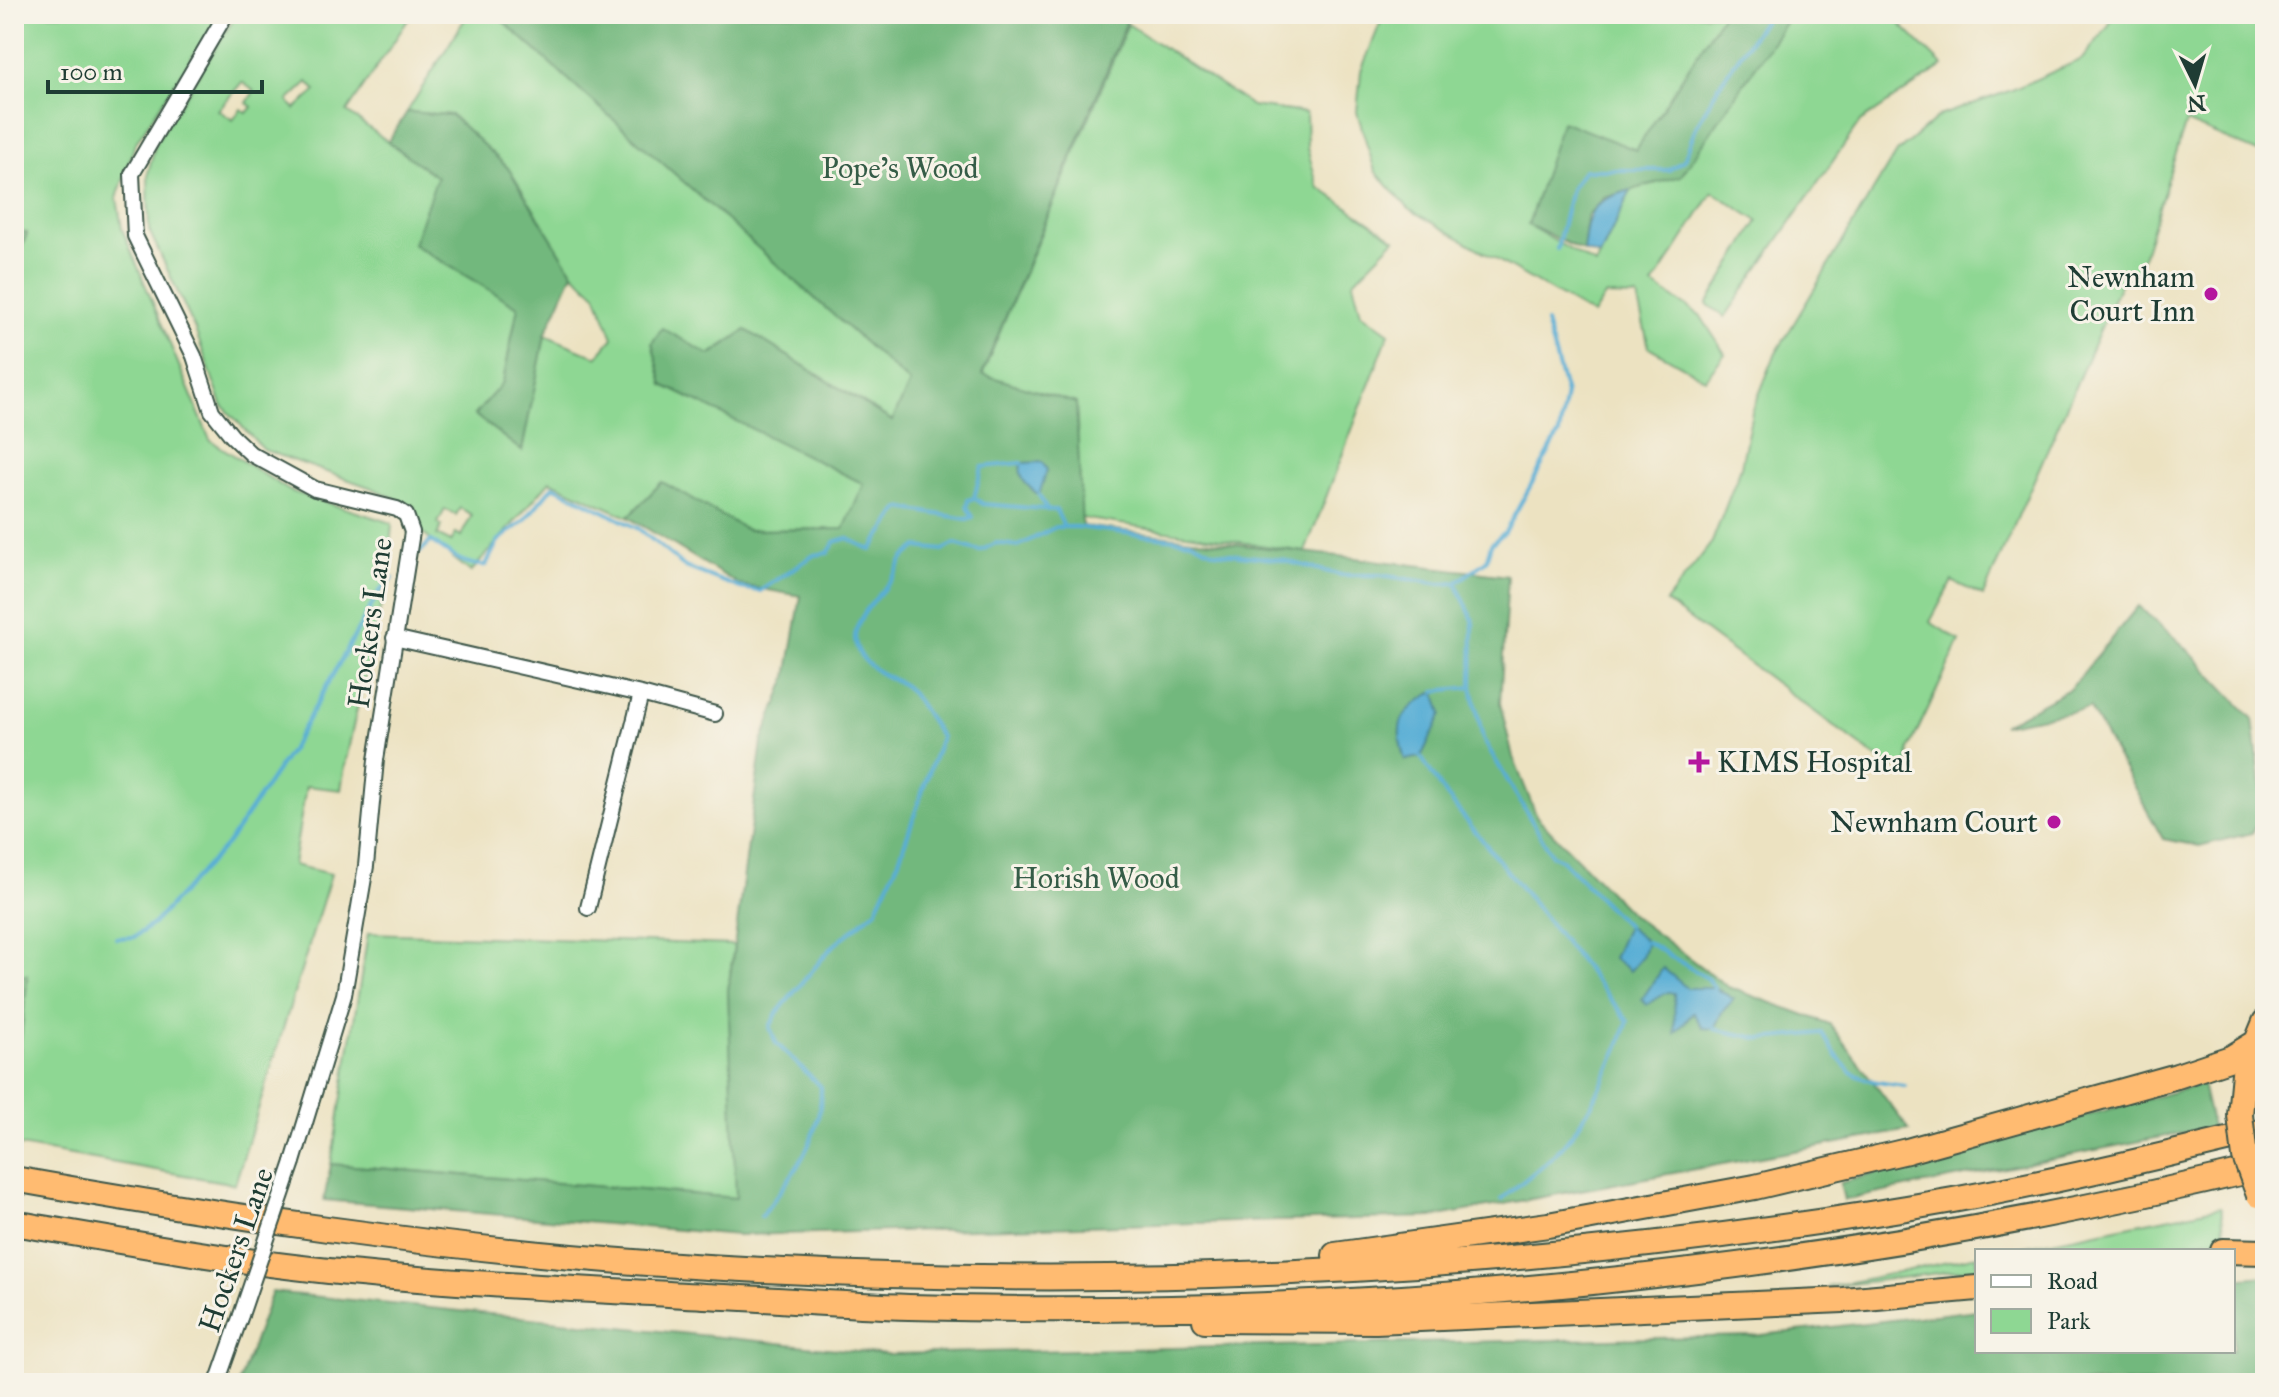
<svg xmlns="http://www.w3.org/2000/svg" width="2279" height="1397" font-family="'IM FELL Great Primer',serif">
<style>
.green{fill:#8ed793;stroke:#568a64;stroke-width:2;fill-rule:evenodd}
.forest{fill:#72b87d;stroke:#487a58;stroke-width:2}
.water{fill:#58aed5;stroke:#3c7684;stroke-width:2}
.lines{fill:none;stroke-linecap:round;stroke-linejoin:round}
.stream{stroke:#58aed5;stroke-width:4}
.street-casing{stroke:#3e5649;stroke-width:18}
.highway-casing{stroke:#3e5649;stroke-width:28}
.street{stroke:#fff;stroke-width:14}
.highway{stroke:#ffbb71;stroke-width:24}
.street-bridge-casing{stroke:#3e5649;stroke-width:18;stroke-linecap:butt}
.highway-bridge-casing{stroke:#3e5649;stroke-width:28;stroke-linecap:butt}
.street-bridge{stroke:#fff;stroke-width:14}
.highway-bridge{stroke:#ffbb71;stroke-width:24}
.poi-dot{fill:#b5179e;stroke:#f7f3e8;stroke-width:3}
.labels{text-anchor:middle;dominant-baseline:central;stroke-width:6;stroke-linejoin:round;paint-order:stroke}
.park-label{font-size:30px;fill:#355c47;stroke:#f7f3e8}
.poi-label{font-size:30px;fill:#1f3d34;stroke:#f7f3e8;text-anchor:end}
.street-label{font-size:30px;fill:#1f3d34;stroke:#f7f3e8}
</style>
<rect width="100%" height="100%" fill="#f7f3e8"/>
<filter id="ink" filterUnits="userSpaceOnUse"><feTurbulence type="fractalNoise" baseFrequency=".0125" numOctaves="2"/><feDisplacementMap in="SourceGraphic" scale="16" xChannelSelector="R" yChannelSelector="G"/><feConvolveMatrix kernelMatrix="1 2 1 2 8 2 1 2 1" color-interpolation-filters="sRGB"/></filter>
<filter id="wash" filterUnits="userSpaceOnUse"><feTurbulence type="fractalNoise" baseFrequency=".006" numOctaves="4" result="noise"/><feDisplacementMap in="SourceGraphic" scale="32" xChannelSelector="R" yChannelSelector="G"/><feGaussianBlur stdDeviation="1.8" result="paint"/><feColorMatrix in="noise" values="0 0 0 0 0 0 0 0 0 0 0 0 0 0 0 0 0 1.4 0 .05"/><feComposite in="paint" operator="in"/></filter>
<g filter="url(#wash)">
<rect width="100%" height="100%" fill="#ece2c1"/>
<path class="green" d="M 14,14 L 220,14 L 135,144 L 117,198 L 122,229 L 210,440 L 290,491 L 392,523 C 387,613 354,700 341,790 L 306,786 L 293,865 L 331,874 L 235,1184 L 14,1145 L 14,1099 L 27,975 L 14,977 L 14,268 L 27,234 L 14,229 Z
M 237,14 L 412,14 L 347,112 L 437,177 L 414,245 L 518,307 L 503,382 L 475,415 L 522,451 L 545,335 L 597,357 L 613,338 L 596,294 L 573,273 L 508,168 L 451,115 L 407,112 L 468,14 L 489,14 L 505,23 L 910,383 L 893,421 L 746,330 L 664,385 L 865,484 L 845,529 L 747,530 L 662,482 L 628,517 L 550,481 L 471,572 L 417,529 L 414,507 L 372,488 L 264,450 L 222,405 L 194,327 L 149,230 L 148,173 L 156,142 ZM 242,82 L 254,91 L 247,103 L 252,107 L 247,113 L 241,109 L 233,120 L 218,110 ZM 308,82 L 316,91 L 295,109 L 288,101 ZM 460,508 L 472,515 L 461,536 L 456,533 L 451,542 L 437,535 L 442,526 L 438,523 L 445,509 L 456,515 Z
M 1384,14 L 1723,14 L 1636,150 L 1563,122 L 1528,225 L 1596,265 L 1631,190 L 1681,176 L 1791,14 L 1890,14 L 1943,66 L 1860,122 L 1725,317 L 1707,304 L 1758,221 L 1713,192 L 1653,285 L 1700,315 L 1725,354 L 1705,379 L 1649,347 L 1637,297 L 1605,296 L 1593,315 L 1409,209 L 1375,171 L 1357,112 L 1361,71 Z
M 2114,14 L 2265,14 L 2265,155 L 2186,122 L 2135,282 L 2121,282 L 1983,596 L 1952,581 L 1930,622 L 1960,641 L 1909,749 L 1908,763 L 1891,768 L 1666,602 L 1712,542 L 1741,467 L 1752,412 L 1775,355 L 1895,154 L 1939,116 L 2012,90 L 2082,59 L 2108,27 Z
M 1128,24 L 1252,106 L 1306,113 L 1307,148 L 1318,187 L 1395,239 L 1353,282 L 1361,313 L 1389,333 L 1305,552 L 1081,518 L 1076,403 L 982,375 Z
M 368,933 L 734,945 L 728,991 L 737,1198 L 331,1164 Z
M 2221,1207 L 2225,1238 L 2120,1251 L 2003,1251 Z
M 1977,1256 L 1977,1268 L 1827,1287 Z"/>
<path class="forest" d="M 489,14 L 1130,14 L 982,374 L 1076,403 L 1082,526 L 1508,576 L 1500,703 L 1513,757 L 1537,817 L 1633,916 L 1728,987 L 1830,1024 L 1909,1130 L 1433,1217 L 738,1235 L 324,1200 L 331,1164 L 736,1198 L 728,991 L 762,742 L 787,677 L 801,596 L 740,585 L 628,517 L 662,482 L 747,530 L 844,529 L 864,484 L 663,385 L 652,343 L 662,328 L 710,355 L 746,330 L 892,421 L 910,383 L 505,23 Z
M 1723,14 L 1791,14 L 1681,176 L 1604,198 L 1587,216 L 1583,251 L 1528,225 L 1562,121 L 1636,150 Z
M 407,112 L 451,115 L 508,168 L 573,273 L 545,335 L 522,451 L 475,415 L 503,382 L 518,307 L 413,244 L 437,177 L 388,142 Z
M 14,229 L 27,233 L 14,267 Z
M 2138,606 L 2184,646 L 2253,719 L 2264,812 L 2252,833 L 2199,846 L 2163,839 L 2090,708 L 2002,725 L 2071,688 Z
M 28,975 L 14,1099 L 14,977 Z
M 2202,1084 L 2212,1127 L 1844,1200 L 1840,1183 Z
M 2265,1276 L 2265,1383 L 239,1383 L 272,1292 L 887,1354 L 1753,1336 L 1977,1310 L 1977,1351 L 2233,1351 L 2233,1279 Z"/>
<path class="water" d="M 1631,190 L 1600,256 L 1583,251 C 1588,211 1590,202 1631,190 Z
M 1042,462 L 1047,470 L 1039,495 C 1027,486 1018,479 1021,463 Z
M 1435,691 L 1442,714 L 1421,757 L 1405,760 C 1392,721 1402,711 1435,691 Z
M 1627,926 L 1647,942 L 1642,957 L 1630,971 L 1613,958 Z
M 1663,968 L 1687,988 L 1715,988 L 1734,999 L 1722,1012 L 1714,1029 L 1703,1028 L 1693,1013 L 1675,1033 L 1674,993 L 1668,992 L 1646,1005 L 1642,999 Z"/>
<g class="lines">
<path class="stream" d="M 1557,249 L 1571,189 L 1584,170 L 1669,170 L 1684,160 L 1696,127 L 1718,87 L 1768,14
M 1039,495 L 1047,510
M 974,498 L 983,504 L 1056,510 L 1064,527
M 420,552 L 431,541 C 448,553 465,567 486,565 L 498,541 L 525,520 L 553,486 L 639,529 L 685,567 L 740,588 L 760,591 L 814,555 L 828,553 L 835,542 L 847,538 L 871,550 L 900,508 L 967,519 L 973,517 L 967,507 L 968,500 L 974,498 L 982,467 L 1021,463
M 1456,583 L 1473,620 L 1472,687 L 1483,739 L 1552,855 L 1562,860 L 1627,926
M 1435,691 L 1472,687
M 1421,757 L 1446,795 L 1628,1021 C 1612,1067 1587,1124 1551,1158 C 1535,1172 1518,1185 1502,1199
M 116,938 L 134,937 L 153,924 L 228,843 L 292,748 L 379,592 L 393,578
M 1647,942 L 1707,978 L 1715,988
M 1714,1029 L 1762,1039 L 1822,1033 C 1850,1078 1853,1079 1905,1086
M 761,1216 C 792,1178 822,1138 821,1087 L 776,1043 L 770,1027 L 777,1013 L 831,948 L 876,910 L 899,860 L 941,737 C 930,722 921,704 909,690 C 901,681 887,678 877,671 C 831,639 868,609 891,580 C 903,565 895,562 917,547 L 943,550 L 955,544 L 980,551 L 996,543 L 1018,546 L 1056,527 L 1077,527 L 1191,541 L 1214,552 L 1282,560 L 1341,575 L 1380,575 L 1441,584 L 1456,583 L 1486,561 L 1491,544 L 1505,532 L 1559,434 L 1566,394 L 1546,323"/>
</g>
</g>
<g filter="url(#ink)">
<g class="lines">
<defs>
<path id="street" d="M 226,14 L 132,174 L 135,236 L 194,356 L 212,411 L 232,436 L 251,454 L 315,489 L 397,509 L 406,515 L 412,532 L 376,760 L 366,866 L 344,995 L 293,1162
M 394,638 L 641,694 L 715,714
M 588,908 L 641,694
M 217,1383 L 241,1315"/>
<path id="highway" d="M 2240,1115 L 2244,1073 L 2265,1022
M 14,1179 C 223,1216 435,1248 647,1263 C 1081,1294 1524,1276 1953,1200 C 2058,1181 2161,1156 2265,1131
M 14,1223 C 119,1241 224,1260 329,1271 C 454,1284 580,1289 704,1296 C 773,1299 841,1305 909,1307 C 1364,1320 1823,1274 2265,1167
M 2223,1251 L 2265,1252
M 1335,1255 L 1548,1225 L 1755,1187 L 1907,1151 L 2177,1076 L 2231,1058 L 2254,1044
M 1205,1320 L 1376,1321 L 1843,1300 L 1977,1288"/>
</defs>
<use href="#street" class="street-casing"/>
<use href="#highway" class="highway-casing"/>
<use href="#street" class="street"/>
<use href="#highway" class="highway"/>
<defs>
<path id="street-bridge" d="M 241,1315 L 293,1162"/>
<path id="highway-bridge" d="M 2240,1115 L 2245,1157 L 2259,1195"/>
</defs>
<use href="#street-bridge" class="street-bridge-casing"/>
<use href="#highway-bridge" class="highway-bridge-casing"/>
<use href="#street-bridge" class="street-bridge"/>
<use href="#highway-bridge" class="highway-bridge"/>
</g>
</g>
<g class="poi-dot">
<circle cx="2211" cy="294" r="8"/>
<path d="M1695 750h8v8h8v8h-8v8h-8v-8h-8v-8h8z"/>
<circle cx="2054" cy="822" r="8"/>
</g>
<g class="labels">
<g class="park-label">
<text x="900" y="168">Pope's Wood</text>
<text x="1096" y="878">Horish Wood</text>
</g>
<g class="poi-label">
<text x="2195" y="277">Newnham<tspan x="2195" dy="34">Court Inn</tspan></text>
<text x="1717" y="762" text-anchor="start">KIMS Hospital</text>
<text x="2038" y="822">Newnham Court</text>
</g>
<g class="street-label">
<text transform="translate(370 623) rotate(-82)">Hockers Lane</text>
<text transform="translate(236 1250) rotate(-71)">Hockers Lane</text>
</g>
</g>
<rect width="2279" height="1397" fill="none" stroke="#f7f3e8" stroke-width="48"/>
<rect x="1975" y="1249" width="260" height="104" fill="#f7f3e8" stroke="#a1aaa0" stroke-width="2"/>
<rect x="1991" y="1275" width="40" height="12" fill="#ffffff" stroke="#a1aaa0" stroke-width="2"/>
<text x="2047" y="1289" font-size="24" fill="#1f3d34">Road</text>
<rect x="1991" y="1309" width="40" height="24" fill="#8ed793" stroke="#a1aaa0" stroke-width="2"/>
<text x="2047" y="1329" font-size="24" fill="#1f3d34">Park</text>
<g transform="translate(2195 84) rotate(175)" stroke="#f7f3e8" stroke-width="6" paint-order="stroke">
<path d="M0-6L14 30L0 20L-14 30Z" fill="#1f3d34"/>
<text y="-12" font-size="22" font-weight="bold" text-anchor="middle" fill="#1f3d34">N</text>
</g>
<path d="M48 80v12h214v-12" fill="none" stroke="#1f3d34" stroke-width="4"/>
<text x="60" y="80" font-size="24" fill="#1f3d34" stroke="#f7f3e8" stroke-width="6" paint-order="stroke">100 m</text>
</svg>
